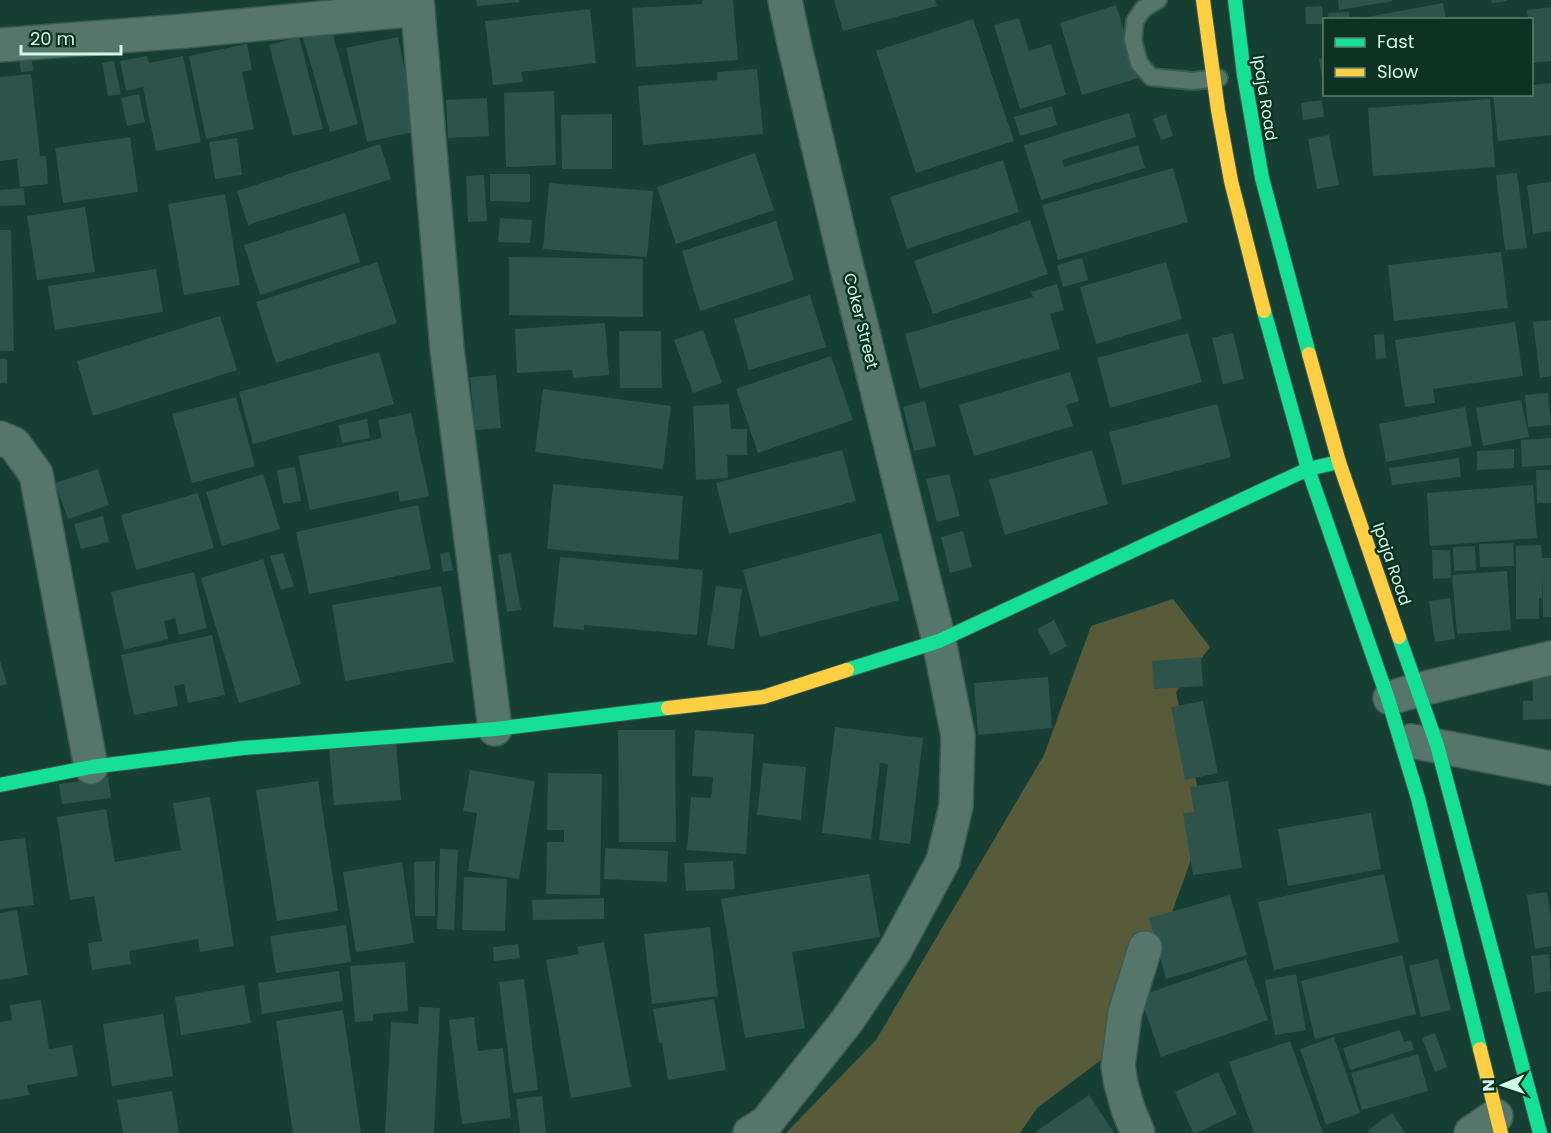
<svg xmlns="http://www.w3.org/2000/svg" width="1551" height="1133" font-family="Poppins,sans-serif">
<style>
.green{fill:#585b3a}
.building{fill:#2e534b}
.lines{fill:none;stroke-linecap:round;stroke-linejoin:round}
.lane-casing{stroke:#3c5b50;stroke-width:20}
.street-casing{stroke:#3c5b50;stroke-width:36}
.fast-casing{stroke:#3c5b50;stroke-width:16}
.slow-casing{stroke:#3c5b50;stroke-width:16}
.lane{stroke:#57766b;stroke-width:16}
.street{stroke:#57766b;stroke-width:33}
.fast{stroke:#16e098;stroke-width:14}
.slow{stroke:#ffcf43;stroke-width:14}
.labels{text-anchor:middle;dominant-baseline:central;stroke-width:5;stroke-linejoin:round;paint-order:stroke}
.street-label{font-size:16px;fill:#cff8e5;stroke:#0d3224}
</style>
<rect width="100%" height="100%" fill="#163e32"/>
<path class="green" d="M 1173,599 L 1210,647 L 1176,692 L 1205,821 L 1125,1042 L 1037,1108 L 1020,1133 L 786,1133 L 876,1040 L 1044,755 L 1091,626 Z"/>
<path class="building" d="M 476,0 L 519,0 L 520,2 L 477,6 Z
M 702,0 L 733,0 L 738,60 L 636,67 L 632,8 L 702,4 Z
M 834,0 L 935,0 L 937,6 L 843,31 Z
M 1338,0 L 1392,0 L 1393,1 L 1339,10 Z
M 1491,0 L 1507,0 L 1507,1 L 1492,3 Z
M 1443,3 L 1446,20 L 1362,20 L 1362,18 Z
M 1116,5 L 1139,78 L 1082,95 L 1060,23 Z
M 1322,6 L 1323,24 L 1306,24 L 1305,7 Z
M 1551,7 L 1551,61 L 1533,63 L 1532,20 L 1528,20 L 1527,10 Z
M 590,9 L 596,63 L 521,72 L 523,82 L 493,85 L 485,21 Z
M 1349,12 L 1350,20 L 1329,20 L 1328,13 Z
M 1019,18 L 1029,51 L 1051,44 L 1066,95 L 1020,109 L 994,25 Z
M 973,19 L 1014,141 L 916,173 L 876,51 Z
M 331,28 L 358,124 L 330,132 L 303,37 Z
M 299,37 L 323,129 L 293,136 L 269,45 Z
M 398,37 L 418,131 L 367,142 L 346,48 Z
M 247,44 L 252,70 L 242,72 L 254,129 L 206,139 L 189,56 Z
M 31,50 L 33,71 L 21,72 L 18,52 Z
M 147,56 L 149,63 L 183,56 L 201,142 L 156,151 L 143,87 L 126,91 L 120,61 Z
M 1324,58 L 1324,77 L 1322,77 L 1319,59 Z
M 114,61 L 121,94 L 108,96 L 102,63 Z
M 757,69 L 763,134 L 643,145 L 638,86 L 717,80 L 717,72 Z
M 31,74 L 40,156 L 46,156 L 48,184 L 20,187 L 17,159 L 0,161 L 0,77 Z
M 1551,83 L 1551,135 L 1498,141 L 1493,94 L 1532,94 L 1532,85 Z
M 554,91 L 556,165 L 506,167 L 504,93 Z
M 139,94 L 145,122 L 127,126 L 121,98 Z
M 487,98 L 489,136 L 448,138 L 446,100 Z
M 1490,99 L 1495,167 L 1373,176 L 1368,108 Z
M 1322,100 L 1324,117 L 1303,120 L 1301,103 Z
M 1052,106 L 1057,125 L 1020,136 L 1014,117 Z
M 1129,113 L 1136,137 L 1062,160 L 1064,167 L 1138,145 L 1145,168 L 1041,200 L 1024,145 Z
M 612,114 L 612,169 L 562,169 L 561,115 Z
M 1166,114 L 1173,136 L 1161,140 L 1153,119 Z
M 1329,135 L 1339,185 L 1317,189 L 1308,139 Z
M 130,137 L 138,192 L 63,203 L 55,148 Z
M 237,138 L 242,175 L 215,179 L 209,142 Z
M 380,144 L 391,179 L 248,225 L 237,191 Z
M 755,153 L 774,210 L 676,244 L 657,187 Z
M 1003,160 L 1019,212 L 907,249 L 890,197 Z
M 1173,168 L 1188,222 L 1058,260 L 1042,205 Z
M 1517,173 L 1527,248 L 1505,250 L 1496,175 Z
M 490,174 L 530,174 L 530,202 L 490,201 Z
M 484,175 L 487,221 L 468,222 L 466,176 Z
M 1551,182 L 1551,231 L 1533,234 L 1527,185 Z
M 549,183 L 653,191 L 647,257 L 543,249 Z
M 24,188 L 25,205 L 0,206 L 0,190 Z
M 225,194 L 240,285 L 184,295 L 168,204 Z
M 85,207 L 95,272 L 37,280 L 27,216 Z
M 345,213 L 360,262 L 260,295 L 244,245 Z
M 500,218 L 532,220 L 530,243 L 498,242 Z
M 1030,220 L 1048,274 L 933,314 L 914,261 Z
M 776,221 L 794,280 L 700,311 L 682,251 Z
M 0,230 L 11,230 L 14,351 L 0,351 Z
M 1501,252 L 1508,308 L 1394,321 L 1388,265 Z
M 509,257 L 643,259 L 643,317 L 509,315 Z
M 1082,258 L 1088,280 L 1063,287 L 1057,265 Z
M 377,262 L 397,323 L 276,363 L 256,302 Z
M 1166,262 L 1182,319 L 1096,344 L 1080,287 Z
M 156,269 L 163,312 L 55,330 L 48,286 Z
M 1057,284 L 1064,310 L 1050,314 L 1060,349 L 920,389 L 905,334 L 1033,297 L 1031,292 Z
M 810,295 L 826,347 L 749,370 L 734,319 Z
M 220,316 L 237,370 L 93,416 L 77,361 Z
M 1551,320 L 1551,376 L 1540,378 L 1533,322 Z
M 1515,322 L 1523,376 L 1433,389 L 1435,403 L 1405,407 L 1395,340 Z
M 605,323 L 609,375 L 573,378 L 572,370 L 517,373 L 515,329 Z
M 703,330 L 722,383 L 693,393 L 674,340 Z
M 619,331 L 661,331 L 662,388 L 620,388 Z
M 1188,333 L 1202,382 L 1110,408 L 1097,358 Z
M 1233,333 L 1244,379 L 1223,384 L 1212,338 Z
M 1384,334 L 1386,358 L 1376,359 L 1374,335 Z
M 379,352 L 394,404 L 253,444 L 239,392 Z
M 831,356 L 853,420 L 758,453 L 736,389 Z
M 0,359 L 7,359 L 7,383 L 0,383 Z
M 1070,372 L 1079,401 L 1066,405 L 1073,426 L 974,456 L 959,405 Z
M 496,375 L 501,428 L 475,430 L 470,377 Z
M 543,389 L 671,406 L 663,469 L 535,452 Z
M 1548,393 L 1551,425 L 1528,427 L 1525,395 Z
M 236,397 L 255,466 L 192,483 L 172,414 Z
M 1521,400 L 1529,437 L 1483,446 L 1476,408 Z
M 925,401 L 936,446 L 914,451 L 903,407 Z
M 729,404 L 731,429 L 747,429 L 747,455 L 727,455 L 728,478 L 696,480 L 693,406 Z
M 1217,404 L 1231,457 L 1123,485 L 1109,432 Z
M 1465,407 L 1472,446 L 1386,462 L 1379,424 Z
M 411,413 L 429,496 L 400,502 L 398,491 L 310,510 L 298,456 L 382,438 L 378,420 Z
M 367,419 L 370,438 L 342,443 L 338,425 Z
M 1551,438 L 1551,465 L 1522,467 L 1521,440 Z
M 1514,449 L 1514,468 L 1477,470 L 1477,451 Z
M 842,450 L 856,501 L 729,534 L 716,483 Z
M 1092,450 L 1108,504 L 1005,535 L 989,480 Z
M 1459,458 L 1461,477 L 1392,485 L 1389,468 Z
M 295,467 L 301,501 L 283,504 L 277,470 Z
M 98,469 L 109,505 L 68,519 L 55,483 Z
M 1536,470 L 1551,470 L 1551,503 L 1537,503 Z
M 263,474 L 280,529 L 222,546 L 206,492 Z
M 949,474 L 960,516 L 937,522 L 926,479 Z
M 553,484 L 683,496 L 678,560 L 547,549 Z
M 1533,485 L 1537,538 L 1430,546 L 1427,493 Z
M 198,493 L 214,548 L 136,570 L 121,515 Z
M 418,505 L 431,569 L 309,594 L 296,532 Z
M 103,516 L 109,542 L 81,549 L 74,524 Z
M 963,531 L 972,567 L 950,573 L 941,537 Z
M 881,533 L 899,600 L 760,637 L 743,570 Z
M 1513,543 L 1514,566 L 1480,567 L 1479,544 Z
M 1541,545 L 1542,558 L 1551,558 L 1551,617 L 1543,617 L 1542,575 L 1542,599 L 1539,598 L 1539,619 L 1516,619 L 1516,546 Z
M 1475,546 L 1476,570 L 1454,571 L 1453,547 Z
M 1432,550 L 1450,550 L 1451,578 L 1433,579 Z
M 449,552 L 453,570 L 443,572 L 440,554 Z
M 283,553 L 294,586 L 281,590 L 270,556 Z
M 511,553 L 521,610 L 507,612 L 498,555 Z
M 560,557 L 703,570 L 697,635 L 584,625 L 584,630 L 553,627 Z
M 263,559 L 301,684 L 239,703 L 201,578 Z
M 1507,571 L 1511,630 L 1457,634 L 1452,575 Z
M 194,572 L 207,628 L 179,635 L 175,618 L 164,621 L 168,639 L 124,650 L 111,592 Z
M 441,586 L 454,662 L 345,681 L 332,605 Z
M 716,586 L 742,589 L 734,649 L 707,645 Z
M 1450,598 L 1455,639 L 1435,642 L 1429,601 Z
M 1054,620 L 1067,646 L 1051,655 L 1037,629 Z
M 212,635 L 225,695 L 188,703 L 184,684 L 174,686 L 178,706 L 134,715 L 121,655 Z
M 1201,657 L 1203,686 L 1154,689 L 1152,661 Z
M 0,661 L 7,684 L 0,686 Z
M 1532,667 L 1551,667 L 1551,719 L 1523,720 L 1523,701 L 1533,701 Z
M 1048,677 L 1052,728 L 978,735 L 974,683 Z
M 1203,701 L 1218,773 L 1185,780 L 1171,707 Z
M 835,727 L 923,738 L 910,844 L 879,840 L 888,764 L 880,763 L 871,839 L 822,833 Z
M 618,730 L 675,730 L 676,842 L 619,842 Z
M 695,730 L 754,734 L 746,854 L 687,850 L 691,797 L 711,798 L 713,777 L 692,776 Z
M 396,742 L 401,800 L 334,805 L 329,747 Z
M 763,763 L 806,767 L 801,820 L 757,815 Z
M 470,770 L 535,781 L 519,879 L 468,871 L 477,813 L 463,811 Z
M 548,773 L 602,774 L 600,895 L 546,894 L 547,842 L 564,842 L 564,830 L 547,830 Z
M 108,777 L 111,798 L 62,804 L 59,784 Z
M 318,781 L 338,911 L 277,921 L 256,790 Z
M 1228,781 L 1242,868 L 1193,875 L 1183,813 L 1194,812 L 1190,787 Z
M 210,797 L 234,946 L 200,952 L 198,939 L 129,951 L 131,964 L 92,970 L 88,943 L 102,941 L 94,896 L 70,900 L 57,817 L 106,809 L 115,862 L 181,850 L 173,803 Z
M 1371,813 L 1381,869 L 1288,886 L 1278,829 Z
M 25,838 L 34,905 L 0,909 L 0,841 Z
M 605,848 L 668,851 L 667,882 L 604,879 Z
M 440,849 L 458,850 L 454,930 L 437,929 Z
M 435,861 L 435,916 L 415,916 L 414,862 Z
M 733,861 L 735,889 L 686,891 L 684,863 Z
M 402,862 L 414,943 L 356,952 L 343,872 Z
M 869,874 L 880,937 L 792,952 L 805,1028 L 745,1038 L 721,899 Z
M 1384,874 L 1399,942 L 1274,970 L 1258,902 Z
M 464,877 L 507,879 L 505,931 L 462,930 Z
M 1547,892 L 1551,919 L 1551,946 L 1535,949 L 1527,895 Z
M 1230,895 L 1247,955 L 1166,979 L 1149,918 Z
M 604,898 L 604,919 L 533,920 L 532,900 Z
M 17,910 L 28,975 L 0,980 L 0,913 Z
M 346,925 L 351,962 L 276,973 L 270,936 Z
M 710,927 L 718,996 L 652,1004 L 644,934 Z
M 604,942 L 631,1087 L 571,1098 L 546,960 L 579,954 L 577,947 Z
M 518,944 L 520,958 L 494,961 L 493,947 Z
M 1549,954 L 1551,991 L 1535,993 L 1531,956 Z
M 1402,955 L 1416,1014 L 1315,1039 L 1301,981 Z
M 1246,959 L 1268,1020 L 1161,1057 L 1140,996 Z
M 1438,959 L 1451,1010 L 1421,1017 L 1409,966 Z
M 405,962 L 408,1011 L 373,1014 L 373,1021 L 355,1022 L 350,966 Z
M 339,971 L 343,1001 L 262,1014 L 258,983 Z
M 1296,974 L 1306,1030 L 1275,1035 L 1265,980 Z
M 524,979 L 538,1090 L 513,1093 L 499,982 Z
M 244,985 L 251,1023 L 181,1035 L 175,997 Z
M 714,999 L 726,1070 L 668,1080 L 662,1043 L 659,1043 L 653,1009 Z
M 41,1000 L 49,1049 L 72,1045 L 78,1076 L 27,1085 L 29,1095 L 0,1100 L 0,1022 L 12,1020 L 10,1005 Z
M 419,1007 L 440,1008 L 434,1133 L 385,1133 L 391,1022 L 418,1024 Z
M 343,1010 L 361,1133 L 293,1133 L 276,1021 Z
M 163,1014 L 173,1076 L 112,1086 L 103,1024 Z
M 474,1017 L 478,1051 L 503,1048 L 511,1118 L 462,1124 L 449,1020 Z
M 1400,1030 L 1404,1042 L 1411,1040 L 1414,1050 L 1350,1070 L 1343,1048 Z
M 1435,1033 L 1447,1067 L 1435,1072 L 1422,1038 Z
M 1334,1037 L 1360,1113 L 1326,1125 L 1300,1049 Z
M 1290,1041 L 1323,1133 L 1254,1133 L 1229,1062 Z
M 1418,1054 L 1428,1091 L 1362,1110 L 1351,1073 Z
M 1218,1072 L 1237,1114 L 1196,1133 L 1193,1133 L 1175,1092 Z
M 172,1091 L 179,1133 L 123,1133 L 117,1100 Z
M 1089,1095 L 1114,1133 L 1034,1133 Z
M 542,1096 L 546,1133 L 520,1133 L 516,1099 Z
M 1392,1113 L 1405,1133 L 1370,1133 L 1368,1130 Z"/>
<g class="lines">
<defs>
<path id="lane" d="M 1158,0 L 1143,9 L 1135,21 L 1133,40 L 1139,63 L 1151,77 L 1193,81 L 1219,78"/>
<path id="street" d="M 417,0 L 447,349 L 495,729
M 0,45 L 185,31 L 418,9
M 0,438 L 14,444 L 36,474 L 91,767
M 1390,698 L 1417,690 L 1551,658
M 1411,741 L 1551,768
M 750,1133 L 766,1123 L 847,1021 L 894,952 L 943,861 L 956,806 L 958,736 L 939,641 L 846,264 L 794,43 L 785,0
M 1138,1133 L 1128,1109 L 1121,1084 L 1118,1066 L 1125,1013 L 1145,948
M 1471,1133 L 1496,1116"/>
<path id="fast" d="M 1235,0 L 1244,75 L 1262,178 L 1309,354
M 1264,311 L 1308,469 L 1388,699 L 1418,798 L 1480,1049
M 1399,637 L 1437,745 L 1540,1133
M 847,670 L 939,641 L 1308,469 L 1339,462
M 0,785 L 91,767 L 243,748 L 495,729 L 668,708"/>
<path id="slow" d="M 1203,0 L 1218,110 L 1231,181 L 1264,311
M 1309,354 L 1339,462 L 1399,637
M 668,708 L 763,697 L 847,670
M 1480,1049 L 1501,1133"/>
</defs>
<use href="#lane" class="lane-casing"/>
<use href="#street" class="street-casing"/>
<use href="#fast" class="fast-casing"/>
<use href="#slow" class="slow-casing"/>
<use href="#lane" class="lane"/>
<use href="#street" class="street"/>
<use href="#fast" class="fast"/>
<use href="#slow" class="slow"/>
</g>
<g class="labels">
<g class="street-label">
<text transform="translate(1265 98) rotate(81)">Ipaja Road</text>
<text transform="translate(861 321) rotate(76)">Coker Street</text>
<text transform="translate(1392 564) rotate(71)">Ipaja Road</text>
</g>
</g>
<rect x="1323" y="18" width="210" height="78" fill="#0d3224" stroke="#5b8171" stroke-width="1.5"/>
<rect x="1335" y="38" width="30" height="9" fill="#16e098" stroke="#5b8171" stroke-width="1.5"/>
<text x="1377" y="48" font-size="18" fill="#cff8e5">Fast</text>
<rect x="1335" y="68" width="30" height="9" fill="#ffcf43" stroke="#5b8171" stroke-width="1.5"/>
<text x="1377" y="78" font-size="18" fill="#cff8e5">Slow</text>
<g transform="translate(1503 1085) rotate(268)" stroke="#0d3224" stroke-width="4.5" paint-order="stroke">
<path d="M0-4.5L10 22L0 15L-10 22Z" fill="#cff8e5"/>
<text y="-9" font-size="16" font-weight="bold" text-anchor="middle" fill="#cff8e5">N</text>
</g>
<path d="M21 45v9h100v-9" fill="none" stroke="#cff8e5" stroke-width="3"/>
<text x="30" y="45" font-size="18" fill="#cff8e5" stroke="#0d3224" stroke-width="4.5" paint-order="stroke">20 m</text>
</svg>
